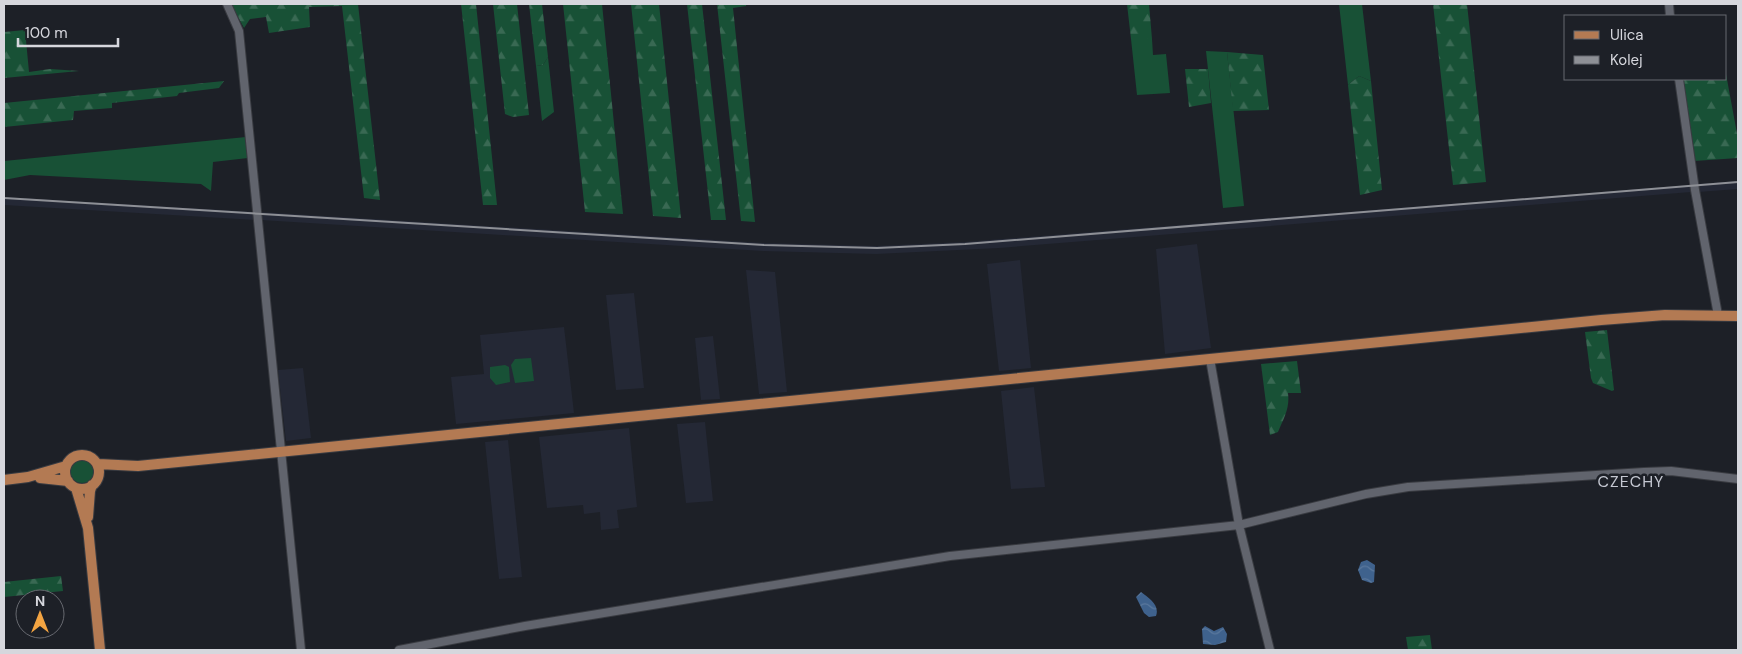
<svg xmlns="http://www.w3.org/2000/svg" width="1742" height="654" font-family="'DM Sans',sans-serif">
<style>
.built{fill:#242835}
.grass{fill:#185136}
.forest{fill:url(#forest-firs)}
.water{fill:url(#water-waves)}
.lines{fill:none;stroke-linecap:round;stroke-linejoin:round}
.minor-casing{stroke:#393b41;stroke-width:10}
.major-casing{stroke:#393b41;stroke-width:12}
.minor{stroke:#61646d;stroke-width:8}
.major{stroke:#b37a53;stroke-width:10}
.rail{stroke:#8e9096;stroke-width:2}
.labels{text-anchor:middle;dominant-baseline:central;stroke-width:5;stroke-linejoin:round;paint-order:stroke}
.quarter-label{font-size:16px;letter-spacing:1px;fill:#c5c8d2;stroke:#1d2027}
</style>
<defs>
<pattern id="forest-firs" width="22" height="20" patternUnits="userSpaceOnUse" patternTransform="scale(1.25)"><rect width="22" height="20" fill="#185136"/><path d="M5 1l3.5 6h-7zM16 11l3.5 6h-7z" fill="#396953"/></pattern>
<pattern id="water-waves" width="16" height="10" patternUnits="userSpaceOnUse" patternTransform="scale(1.25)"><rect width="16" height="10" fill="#3f628d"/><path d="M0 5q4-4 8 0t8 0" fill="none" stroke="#5a789d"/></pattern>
</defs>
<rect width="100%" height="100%" fill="#1d2027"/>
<path class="built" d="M 1738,181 L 1738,189 L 1698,192 L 1697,184 Z
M 1690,185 L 1691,192 L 999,248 L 876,254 L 763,251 L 261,220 L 260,212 L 764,243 L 876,246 L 964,242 Z
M 4,197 L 255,212 L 256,220 L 4,205 Z
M 1197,244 L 1211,348 L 1165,354 L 1156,249 Z
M 1020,260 L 1031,368 L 999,371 L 987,264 Z
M 746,270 L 775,272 L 787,392 L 759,394 Z
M 634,293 L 644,388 L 616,390 L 606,295 Z
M 564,327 L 574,413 L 456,424 L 451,377 L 484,374 L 480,335 Z
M 713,336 L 720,399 L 701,400 L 695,338 Z
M 303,368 L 311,438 L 286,441 L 278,370 Z
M 1034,387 L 1045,487 L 1011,489 L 1001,391 Z
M 705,422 L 713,501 L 686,503 L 677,424 Z
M 629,428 L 637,507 L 617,510 L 619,528 L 601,530 L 600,512 L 584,514 L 583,505 L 547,508 L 539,437 Z
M 508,440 L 522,577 L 499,579 L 485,442 Z"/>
<path class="grass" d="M 1339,4 L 1362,4 L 1371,81 L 1359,76 L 1348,85 Z
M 1131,39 L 1152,39 L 1153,55 L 1166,54 L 1170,93 L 1137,95 Z
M 1206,51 L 1227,52 L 1244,206 L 1223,208 Z
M 548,57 L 554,112 L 542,121 L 536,66 L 543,65 Z
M 246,137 L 248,158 L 213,162 L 211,191 L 201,184 L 30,175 L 4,180 L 4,161 Z
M 531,358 L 534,381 L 515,383 L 511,365 L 515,359 Z
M 505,365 L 509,367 L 510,382 L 496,385 L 490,378 L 490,367 Z
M70 471a12 12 0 1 1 24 0a12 12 0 1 1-24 0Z"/>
<path class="forest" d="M 231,4 L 358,4 L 380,200 L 364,198 L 342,6 L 309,7 L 310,27 L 269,33 L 266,17 L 250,19 L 244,28 Z
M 461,4 L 476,4 L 497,205 L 483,205 Z
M 493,4 L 517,4 L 529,115 L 513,117 L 505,114 Z
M 529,4 L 542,4 L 548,57 L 543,65 L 536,66 Z
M 563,4 L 602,4 L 623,214 L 585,212 Z
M 631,4 L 659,4 L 681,218 L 653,216 Z
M 687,4 L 702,4 L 726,220 L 711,220 Z
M 717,4 L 746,4 L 746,6 L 733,8 L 755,222 L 741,221 Z
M 1127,4 L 1149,4 L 1152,39 L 1131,39 Z
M 1433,4 L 1467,4 L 1486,182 L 1453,185 Z
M 25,30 L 29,72 L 50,69 L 79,71 L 4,78 L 4,32 Z
M 1227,52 L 1263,55 L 1269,110 L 1233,111 Z
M 1185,69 L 1208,69 L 1211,103 L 1189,107 Z
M 1726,74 L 1738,139 L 1738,158 L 1694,161 L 1683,79 L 1726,79 Z
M 1359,76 L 1371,81 L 1382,190 L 1360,195 L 1348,85 Z
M 224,81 L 219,88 L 179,93 L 177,96 L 112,103 L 112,108 L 74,111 L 73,120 L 4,127 L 4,103 Z
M 1607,330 L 1614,390 L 1612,391 L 1593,383 L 1591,378 L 1585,332 Z
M 1297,361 L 1301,393 L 1288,393 C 1290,408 1284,418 1278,432 L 1270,435 L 1261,364 Z
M 61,576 L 63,591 L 4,597 L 4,582 Z
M 1430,635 L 1432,650 L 1408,650 L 1406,637 Z"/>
<path class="water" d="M 1367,560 L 1375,565 L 1374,582 L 1371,583 L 1362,580 L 1358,570 L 1361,562 Z
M 1141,592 C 1149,598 1160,605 1156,616 L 1149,617 L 1144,613 L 1136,597 Z
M 1205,626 L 1214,631 L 1223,627 L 1227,634 L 1226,642 L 1215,645 L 1203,644 L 1202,629 Z"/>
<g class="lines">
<defs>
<path id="minor" d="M 227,4 L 239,31 L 301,650
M 1669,4 L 1670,16
M 1679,79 L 1695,190 L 1718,315
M 1210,359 L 1239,525 L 1270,650
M 399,650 L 525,626 L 950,556 L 1239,525 L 1366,494 L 1408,487 L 1644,472 L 1671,471 L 1738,479"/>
<path id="major" d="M65 472a17 17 0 1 1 34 0a17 17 0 1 1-34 0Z
M 98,464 L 138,466 L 1601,320 L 1665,315 L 1738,316
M 40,478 L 68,481
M 4,480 L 28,477 L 66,466
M 76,488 L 88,528 L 100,650
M 88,517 L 90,491 L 92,485"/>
</defs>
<use href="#minor" class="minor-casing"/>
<use href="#major" class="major-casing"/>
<use href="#minor" class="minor"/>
<use href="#major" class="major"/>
<path class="rail" d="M 4,198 L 764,245 L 877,248 L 965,244 L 1738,182"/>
</g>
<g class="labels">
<g class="quarter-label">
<text x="1631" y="481">CZECHY</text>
</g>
</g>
<rect width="1742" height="654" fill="none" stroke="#d6d7dd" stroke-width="10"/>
<rect x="1564" y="15" width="162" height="65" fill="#1d2027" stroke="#676970"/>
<rect x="1574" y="31" width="25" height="8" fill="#b37a53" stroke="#676970"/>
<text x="1610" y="40" font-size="15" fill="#d6d7dd">Ulica</text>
<rect x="1574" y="56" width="25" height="8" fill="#8e9096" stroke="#676970"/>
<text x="1610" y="65" font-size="15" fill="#d6d7dd">Kolej</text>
<g transform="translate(40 614)"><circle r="24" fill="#1d2027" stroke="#676970"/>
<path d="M0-4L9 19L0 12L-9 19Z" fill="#f3a442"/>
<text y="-8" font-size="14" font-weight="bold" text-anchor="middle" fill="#d6d7dd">N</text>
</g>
<path d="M18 38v8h100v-8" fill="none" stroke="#d6d7dd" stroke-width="2.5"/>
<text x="25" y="38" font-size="15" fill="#d6d7dd" stroke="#1d2027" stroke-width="4" paint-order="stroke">100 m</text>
</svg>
